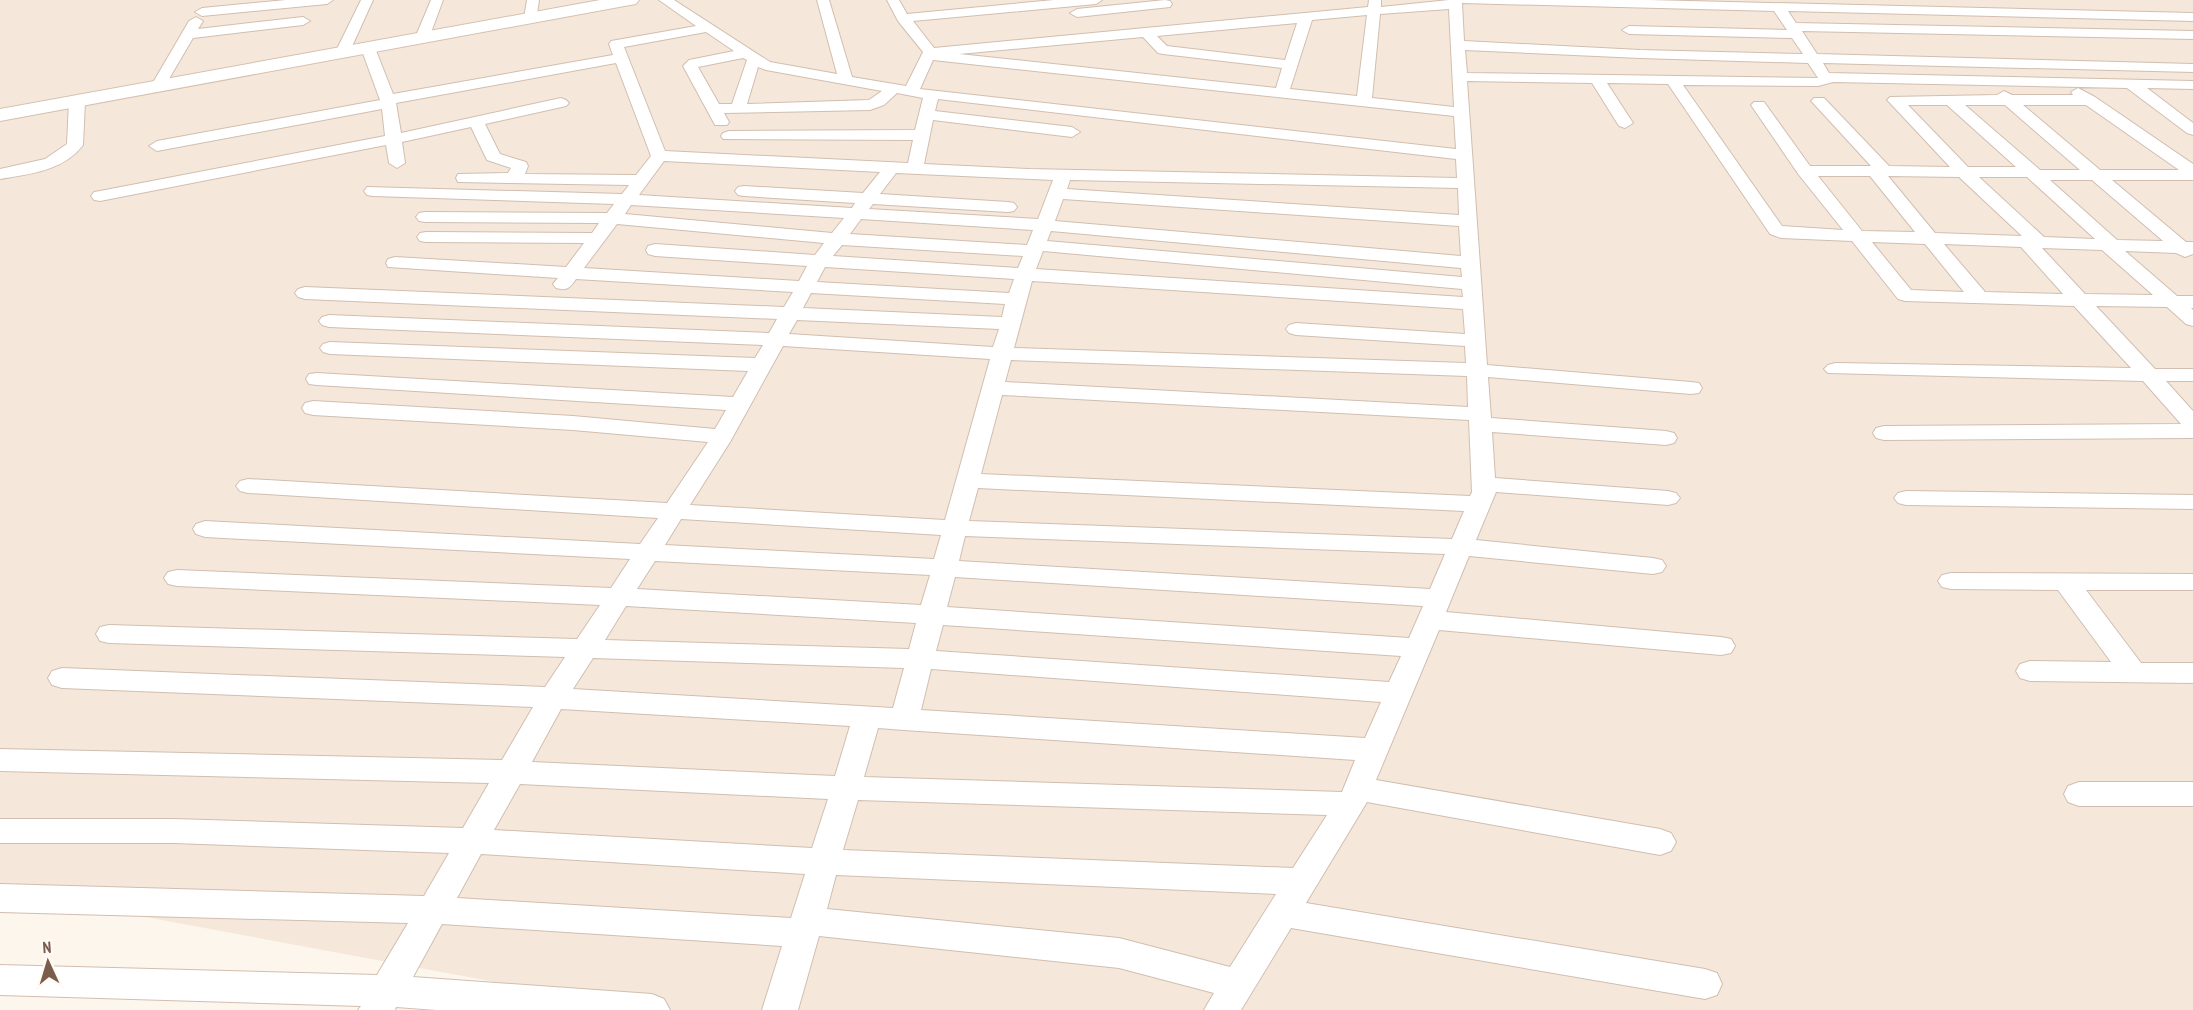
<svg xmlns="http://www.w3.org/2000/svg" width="2193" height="1010" font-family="'PT Sans Narrow',sans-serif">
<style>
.residential{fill:#f5e8da}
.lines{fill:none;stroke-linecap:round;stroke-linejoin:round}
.street-casing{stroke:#d1beb0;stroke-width:2}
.secondary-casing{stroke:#d6c0b0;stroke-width:2}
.street{fill:#fff;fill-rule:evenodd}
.secondary{fill:#fff;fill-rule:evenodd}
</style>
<rect width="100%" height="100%" fill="#fdf6ec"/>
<path class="residential" d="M 0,0 L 2193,0 L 2193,1010 L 646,1010 L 0,890 Z"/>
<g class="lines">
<defs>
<path id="street" d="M 286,0 L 333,0 L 327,4 L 202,16 L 195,12 L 202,8 Z
M 361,0 L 373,0 L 349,53 L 347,56 L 337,56 L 335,53 Z
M 431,0 L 443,0 L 429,38 L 427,41 L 417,41 L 415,38 Z
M 527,0 L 539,0 L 536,21 L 531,22 L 524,18 Z
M 659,0 L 674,0 L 770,62 L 837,74 L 817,0 L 829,0 L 852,77 L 906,86 L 923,52 L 898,21 L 887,0 L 899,0 L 907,14 L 1054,0 L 1102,0 L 1096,4 L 913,21 L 934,48 L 1368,7 L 1369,0 L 1381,0 L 1381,7 L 1449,0 L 1648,0 L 2193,13 L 2193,21 L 1788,11 L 1796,23 L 2193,31 L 2193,39 L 1802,31 L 1817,54 L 2193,64 L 2193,72 L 1823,63 L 1829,73 L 2193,81 L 2193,89 L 2147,88 L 2193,123 L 2193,135 L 2187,133 L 2127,88 L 1833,82 L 1818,86 L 1683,85 L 1782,226 L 1843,230 L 1799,175 L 1751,105 L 1754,102 L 1764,102 L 1810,166 L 1871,166 L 1814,104 L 1811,101 L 1814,98 L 1824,98 L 1889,166 L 1950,167 L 1890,103 L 1887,100 L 1890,97 L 1997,95 L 2004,91 L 2012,95 L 2073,95 L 2071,92 L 2078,88 L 2095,97 L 2193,164 L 2193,180 L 2112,180 L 2186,242 L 2193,242 L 2193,254 L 2185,257 L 2176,253 L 2125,251 L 2177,296 L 2193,296 L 2193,308 L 2191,308 L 2193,310 L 2193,326 L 2186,324 L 2167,307 L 2096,306 L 2155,369 L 2193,369 L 2193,381 L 2166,381 L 2193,411 L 2193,438 L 1884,440 L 1876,438 L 1873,433 L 1876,428 L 1884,426 L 2181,424 L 2143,381 L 1828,373 L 1824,369 L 1828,365 L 1835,363 L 2131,368 L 2074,306 L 1905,301 L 1898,299 L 1852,241 L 1781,238 L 1770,234 L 1668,84 L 1607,83 L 1633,123 L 1625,128 L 1619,126 L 1592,83 L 1467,81 L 1487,365 L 1691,382 L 1699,383 L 1702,388 L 1699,393 L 1691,394 L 1488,377 L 1491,418 L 1666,431 L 1674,433 L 1677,438 L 1674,443 L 1666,445 L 1492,432 L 1495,478 L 1668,491 L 1676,493 L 1680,498 L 1676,503 L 1668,505 L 1496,492 L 1476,540 L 1653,558 L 1662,560 L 1666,566 L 1662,572 L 1653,574 L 1469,556 L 1446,612 L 1721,637 L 1731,639 L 1735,646 L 1731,653 L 1721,655 L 1439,630 L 1376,780 L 1660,829 L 1671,833 L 1676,842 L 1671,851 L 1660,855 L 1367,802 L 1306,903 L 1705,969 L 1717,973 L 1722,984 L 1717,995 L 1705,999 L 1291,928 L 1241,1010 L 1204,1010 L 1214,993 L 1119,968 L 819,936 L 798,1010 L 762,1010 L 782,946 L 442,924 L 413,977 L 652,994 L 664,999 L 670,1010 L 437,1010 L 396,1007 L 395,1010 L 358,1010 L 361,1006 L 0,995 L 0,965 L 377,975 L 408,923 L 0,912 L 0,884 L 424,896 L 449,853 L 174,843 L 0,843 L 0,819 L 174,819 L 463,828 L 489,783 L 0,771 L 0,749 L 502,760 L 533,707 L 62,688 L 52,685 L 48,678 L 52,671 L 62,668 L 545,687 L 565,657 L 109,643 L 100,641 L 96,634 L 100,627 L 109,625 L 577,639 L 600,605 L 177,586 L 168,584 L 164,578 L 168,572 L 177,570 L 611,588 L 630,559 L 205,537 L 196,534 L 193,529 L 196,524 L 205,521 L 640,544 L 658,518 L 248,493 L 240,491 L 236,486 L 240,481 L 248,479 L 667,503 L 708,442 L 573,430 L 313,415 L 305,413 L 302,408 L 305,403 L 313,401 L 573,416 L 715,429 L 726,410 L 317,385 L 309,384 L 306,379 L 309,374 L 317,373 L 733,397 L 748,371 L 330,354 L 323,352 L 320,348 L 323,344 L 330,342 L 755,358 L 763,345 L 329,327 L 322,325 L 319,321 L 322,317 L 329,315 L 769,333 L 777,319 L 305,299 L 298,297 L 295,293 L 298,289 L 305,287 L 784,307 L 793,292 L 576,279 C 570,288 567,291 556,288 L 553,284 L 558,278 L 388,267 L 386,263 L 388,259 L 395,257 L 566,267 L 584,243 L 426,242 L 420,241 L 417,237 L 420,233 L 426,232 L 592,233 L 599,223 L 425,222 L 419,221 L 416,217 L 419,213 L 425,212 L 607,213 L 614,204 L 373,196 L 367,195 L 364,191 L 367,187 L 622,194 L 629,185 L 458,182 L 456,178 L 458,174 L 508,173 L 511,168 L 487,160 L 471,127 L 402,142 L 405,163 L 397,168 L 389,163 L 386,145 L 100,201 L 94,200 L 91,196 L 94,192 L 100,191 L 385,136 L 382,109 L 157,151 L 149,146 L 157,141 L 380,100 L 361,48 L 363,45 L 373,45 L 375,48 L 393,94 L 613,55 L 609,44 L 611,41 L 696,26 ZM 1462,3 L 1774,11 L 1787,30 L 1629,26 L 1622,30 L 1629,34 L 1792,38 L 1803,54 L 1640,50 L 1464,41 ZM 1449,9 L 1454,107 L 1372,98 L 1380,14 ZM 1367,15 L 1357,96 L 1290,89 L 1312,20 ZM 1297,23 L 1285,60 L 1167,46 L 1157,36 ZM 706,32 L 734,51 L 689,60 L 683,66 L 715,125 L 727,125 L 729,122 L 724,113 L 870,110 L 884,105 L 897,93 L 923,98 L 915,130 L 729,131 L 723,133 L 721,136 L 723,139 L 913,140 L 908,163 L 665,151 L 624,47 ZM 1143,37 L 1158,53 L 1163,54 L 1282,68 L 1276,88 L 959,54 ZM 1465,50 L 1640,58 L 1808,63 L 1818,78 L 1467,73 ZM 743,58 L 747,60 L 732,104 L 719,104 L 698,67 ZM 933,60 L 1454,116 L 1456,149 L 920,89 ZM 616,63 L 651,156 L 636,175 L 525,174 L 528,166 L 526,162 L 500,154 L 485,124 L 566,106 L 569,103 L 566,100 L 561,98 L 401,133 L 396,103 ZM 758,67 L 766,70 L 882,91 L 869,100 L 747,104 ZM 938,99 L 1456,159 L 1457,178 L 1029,169 L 924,164 L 933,120 L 1072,137 L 1080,132 L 1072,127 L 935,111 ZM 1908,105 L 1947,105 L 2016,167 L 1968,167 ZM 1965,105 L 2005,105 L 2080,170 L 2040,170 ZM 2023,105 L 2086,105 L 2179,170 L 2100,170 ZM 664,161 L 880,172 L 863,193 L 744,186 L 738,187 L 735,191 L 738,195 L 744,196 L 855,203 L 852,208 L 639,195 ZM 896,173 L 1053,180 L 1038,219 L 869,209 L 873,204 L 1008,212 L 1014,211 L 1017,207 L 1014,203 L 1008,202 L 880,194 ZM 1818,176 L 1870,176 L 1915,232 L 1862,231 ZM 1888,176 L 1959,177 L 2022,236 L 1935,233 ZM 1979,177 L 2027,177 L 2095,239 L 2044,237 ZM 1070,180 L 1458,188 L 1459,215 L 1067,189 ZM 2050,180 L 2092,180 L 2163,241 L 2117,240 ZM 1063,199 L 1459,226 L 1461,256 L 1055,221 ZM 631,205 L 844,218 L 832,233 L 625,214 ZM 861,219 L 1033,230 L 1027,245 L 850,234 ZM 617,224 L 824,243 L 815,255 L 655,244 L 648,246 L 646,250 L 648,254 L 655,256 L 807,266 L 799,281 L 584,268 ZM 1051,231 L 1461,268 L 1462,277 L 1047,241 ZM 1872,242 L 1925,244 L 1964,292 L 1911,290 ZM 1944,244 L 2021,247 L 2063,294 L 1985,292 ZM 842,245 L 1023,256 L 1018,268 L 833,256 ZM 2042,248 L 2102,250 L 2153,295 L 2085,294 ZM 1043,251 L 1462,289 L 1463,297 L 1036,269 ZM 825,267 L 1014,279 L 1009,293 L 817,282 ZM 1032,281 L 1463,309 L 1465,334 L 1296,323 L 1289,325 L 1286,329 L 1289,333 L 1296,335 L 1465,346 L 1466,363 L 1014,348 ZM 811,293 L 1005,304 L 1002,317 L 803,308 ZM 797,320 L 999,329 L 993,347 L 789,334 ZM 783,346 L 990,359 L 945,520 L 690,505 L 730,442 ZM 1011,360 L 1467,376 L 1468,407 L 1005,382 ZM 1002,395 L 1469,420 L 1472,492 L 1470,496 L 981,474 ZM 978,488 L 1464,511 L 1452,539 L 969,521 ZM 681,519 L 941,535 L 934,559 L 665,545 ZM 965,536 L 1445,554 L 1430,589 L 959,561 ZM 655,561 L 930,575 L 921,605 L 637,589 ZM 955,577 L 1423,606 L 1409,638 L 947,607 ZM 626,606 L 916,623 L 909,649 L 605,640 ZM 943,625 L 1401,656 L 1389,682 L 936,651 ZM 593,658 L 904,668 L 893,708 L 573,689 ZM 931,669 L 1381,702 L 1365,738 L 921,710 ZM 561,709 L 850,726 L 835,776 L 532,762 ZM 878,728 L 904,730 L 1355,760 L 1342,792 L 864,777 ZM 520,784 L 828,799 L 812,848 L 494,830 ZM 858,800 L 1327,815 L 1293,868 L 843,850 ZM 481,854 L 805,874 L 791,918 L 457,898 ZM 836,875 L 1276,894 L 1230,967 L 1119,938 L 827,909 Z
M 1165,0 L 1170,1 L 1172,4 L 1170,7 L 1077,17 L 1070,13 L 1077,9 Z
M 196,17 L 203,21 L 198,29 L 303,17 L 310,21 L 303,25 L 193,38 L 163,89 L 153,89 L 151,86 L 189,21 Z
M 77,96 L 85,101 L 83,145 C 64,171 29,174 0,179 L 0,169 L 45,159 L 67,144 L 69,101 Z
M 1906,491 L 2193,495 L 2193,509 L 1906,505 L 1898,503 L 1894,498 L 1898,493 Z
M 1951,573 L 2193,574 L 2193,590 L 2086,590 L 2141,663 L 2193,663 L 2193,683 L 2030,681 L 2020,678 L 2016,671 L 2020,664 L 2030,661 L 2111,662 L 2058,590 L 1951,589 L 1942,587 L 1938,581 L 1942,575 Z
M 2079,782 L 2193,782 L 2193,806 L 2079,806 L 2068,802 L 2064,794 L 2068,786 Z"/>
<path id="secondary" d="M 600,0 L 639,0 L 636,4 L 630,5 L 0,121 L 0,109 Z"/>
</defs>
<use href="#street" class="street-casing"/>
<use href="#secondary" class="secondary-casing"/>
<use href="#street" class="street"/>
<use href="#secondary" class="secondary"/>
</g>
<g transform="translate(48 962) rotate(356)" stroke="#fffaf3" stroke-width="4.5" paint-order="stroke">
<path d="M0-4.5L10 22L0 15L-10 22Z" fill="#7a5c4d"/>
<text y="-9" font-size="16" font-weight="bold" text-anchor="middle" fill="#7a5c4d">N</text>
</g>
</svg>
